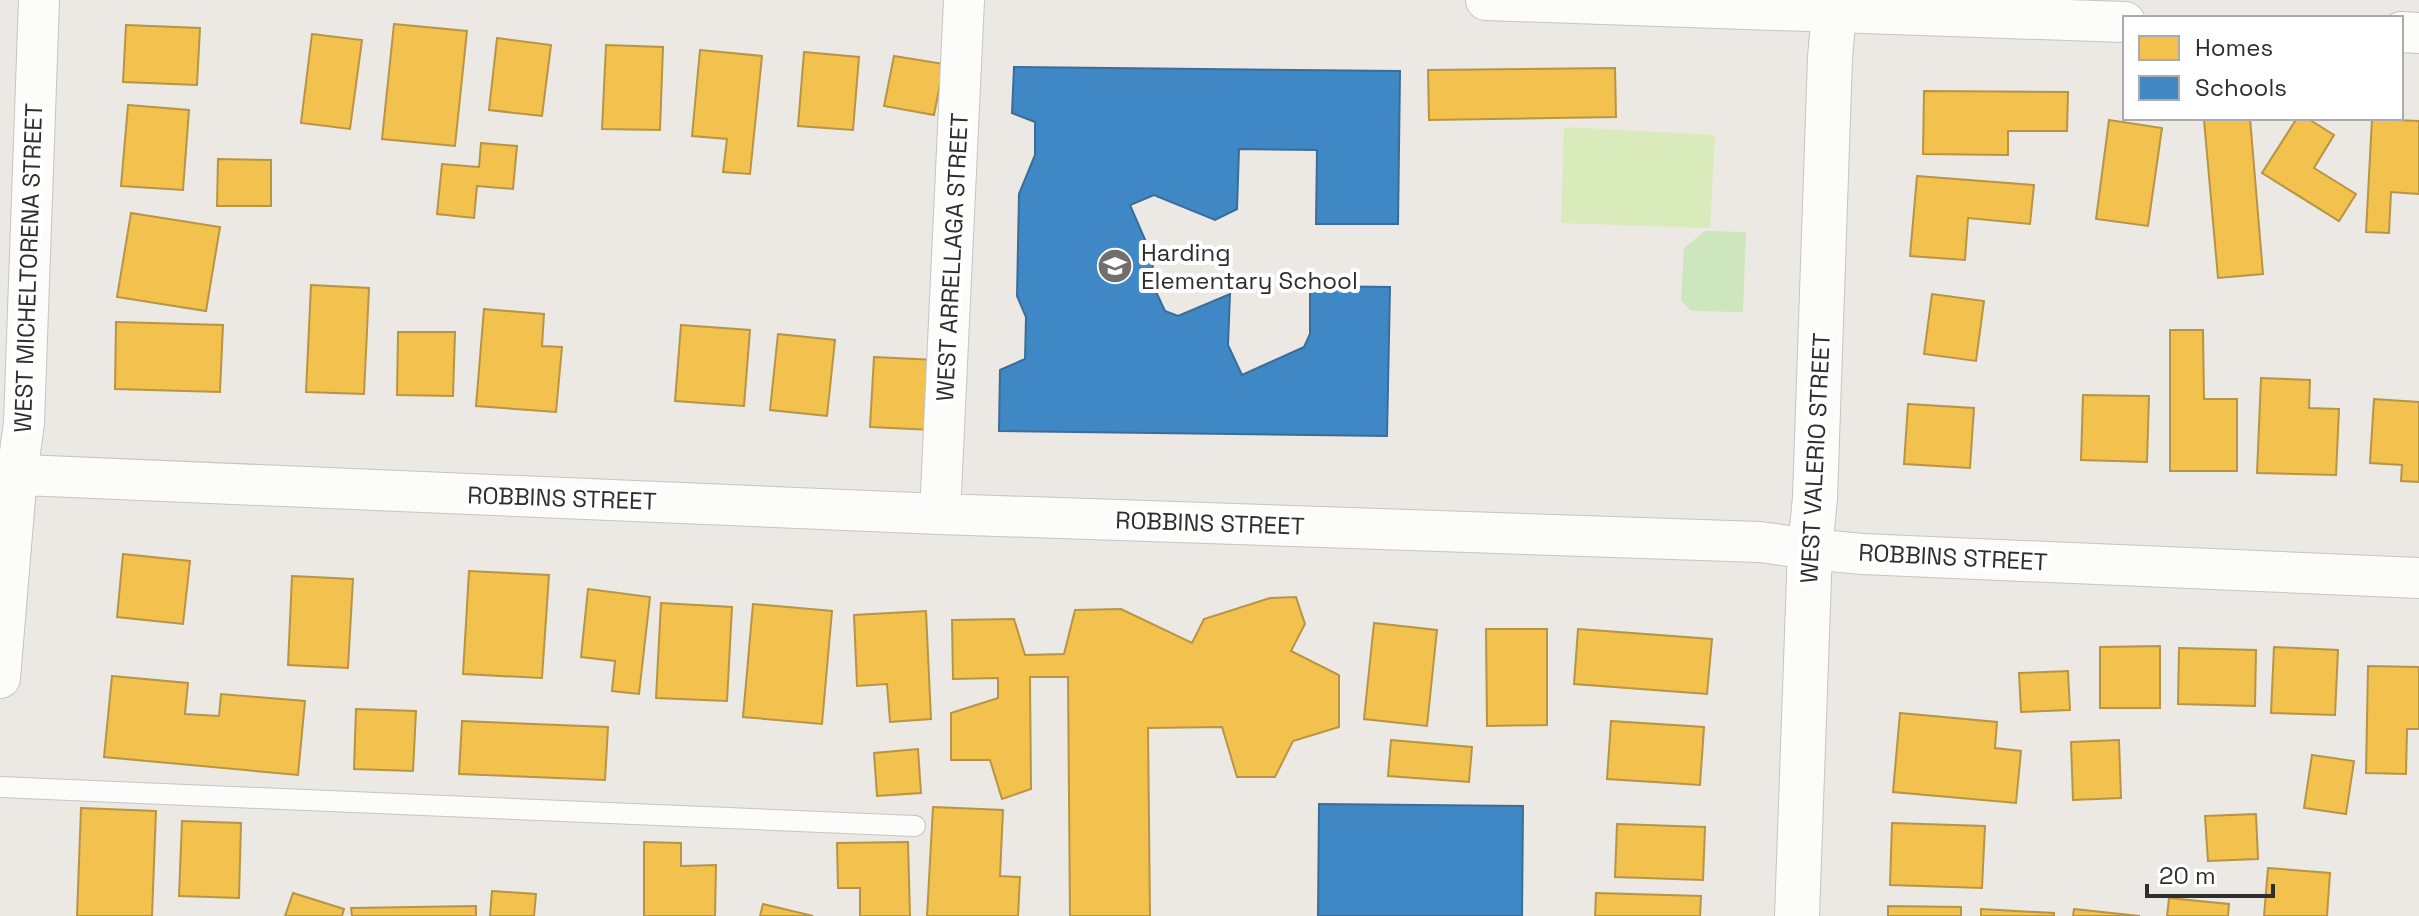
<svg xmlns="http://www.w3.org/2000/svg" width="2419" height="916" font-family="'Space Grotesk',sans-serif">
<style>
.green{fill:#cee6be}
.pitch{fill:#d9eabb}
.homes{fill:#f2c14e;stroke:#b79544;stroke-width:2}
.schools{fill:#3f88c5;stroke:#3a6d98;stroke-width:2}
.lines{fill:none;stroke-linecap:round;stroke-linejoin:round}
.service-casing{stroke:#c5c4c5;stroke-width:22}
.minor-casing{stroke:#c5c4c5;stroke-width:42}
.tertiary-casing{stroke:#c5c4c5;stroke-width:46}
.service{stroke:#fcfcfb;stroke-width:20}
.minor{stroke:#fcfcfb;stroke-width:40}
.tertiary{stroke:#fcfcfb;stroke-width:44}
.labels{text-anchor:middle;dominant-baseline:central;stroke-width:8;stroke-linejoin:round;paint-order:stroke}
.poi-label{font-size:24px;fill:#2e2e2e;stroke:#fff;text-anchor:start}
.street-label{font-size:24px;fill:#2e2e2e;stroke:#fff}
</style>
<rect width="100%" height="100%" fill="#ece8e4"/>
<path class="green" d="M 1705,231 L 1746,232 L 1743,312 L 1691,311 L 1681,300 L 1684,248 Z"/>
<path class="pitch" d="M 1564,127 L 1715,135 L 1710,228 L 1561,223 Z"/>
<path class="homes" d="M 394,24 L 467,31 L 455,146 L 382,139 Z
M 126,25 L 200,28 L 197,85 L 123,82 Z
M 312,34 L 362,40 L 350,129 L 301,123 Z
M 497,38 L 551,45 L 542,116 L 489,110 Z
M 606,45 L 663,47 L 660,130 L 602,129 Z
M 700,50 L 762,56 L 750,174 L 723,172 L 727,139 L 692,136 Z
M 804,52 L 859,57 L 853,130 L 798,126 Z
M 894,56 L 944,64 L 934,115 L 884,106 Z
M 1615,68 L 1616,117 L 1429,120 L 1428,70 Z
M 1924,91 L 2068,92 L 2067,131 L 2008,131 L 2008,155 L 1923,154 Z
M 128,105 L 189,110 L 183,190 L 121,186 Z
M 2229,118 L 2250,118 L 2263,274 L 2218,278 L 2204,120 Z
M 2297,118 L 2307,118 L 2334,135 L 2314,168 L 2356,194 L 2339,221 L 2262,173 Z
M 2372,119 L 2419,121 L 2419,194 L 2391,192 L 2389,233 L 2366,232 Z
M 2109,120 L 2162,128 L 2148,226 L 2096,219 Z
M 481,143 L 517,146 L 513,189 L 477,186 L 474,218 L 437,214 L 442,164 L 479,167 Z
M 218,159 L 271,160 L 271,206 L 217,206 Z
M 1917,176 L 2034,185 L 2030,224 L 1968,218 L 1965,260 L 1910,256 Z
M 131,213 L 220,227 L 206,311 L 117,297 Z
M 311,285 L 369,288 L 364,394 L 306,392 Z
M 1932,294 L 1984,301 L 1976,361 L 1924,354 Z
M 484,309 L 544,314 L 542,346 L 562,347 L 556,412 L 476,406 Z
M 116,322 L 223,325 L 220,392 L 115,389 Z
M 681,325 L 750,330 L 744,406 L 675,401 Z
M 2170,330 L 2203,330 L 2204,399 L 2237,399 L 2237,471 L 2170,471 Z
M 398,332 L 455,332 L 453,396 L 397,395 Z
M 778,334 L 835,340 L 827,416 L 770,410 Z
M 874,357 L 936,360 L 933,430 L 870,427 Z
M 2261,378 L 2310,380 L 2309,408 L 2339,409 L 2336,475 L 2257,473 Z
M 2083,395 L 2149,396 L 2147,462 L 2081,460 Z
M 2374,399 L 2419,402 L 2419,482 L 2401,481 L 2402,465 L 2370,463 Z
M 1908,404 L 1974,408 L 1970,468 L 1904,464 Z
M 123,554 L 190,561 L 183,624 L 117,617 Z
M 469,571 L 549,575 L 542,678 L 463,674 Z
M 292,576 L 353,579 L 348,668 L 288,665 Z
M 588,589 L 650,597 L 639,694 L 612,691 L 615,661 L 581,657 Z
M 1296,597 L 1305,624 L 1291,651 L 1339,675 L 1339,727 L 1293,741 L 1275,777 L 1237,777 L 1222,727 L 1148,728 L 1150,916 L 1070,916 L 1068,677 L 1030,677 L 1031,789 L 1002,799 L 990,760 L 951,760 L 951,713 L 998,698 L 998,678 L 953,679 L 952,620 L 1014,619 L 1025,655 L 1064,654 L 1075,610 L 1121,609 L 1192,643 L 1204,619 L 1270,598 Z
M 661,603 L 732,607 L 727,701 L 656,698 Z
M 753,604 L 832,611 L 822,724 L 743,717 Z
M 926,611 L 931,719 L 890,722 L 887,684 L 857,686 L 854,615 Z
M 1374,623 L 1437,630 L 1427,726 L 1364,719 Z
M 1486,629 L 1547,629 L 1547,725 L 1487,726 Z
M 1578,629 L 1712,639 L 1707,694 L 1574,684 Z
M 2160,646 L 2160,708 L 2100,708 L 2100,647 Z
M 2274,647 L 2338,650 L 2335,715 L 2271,713 Z
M 2179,648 L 2256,650 L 2255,706 L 2178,704 Z
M 2368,666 L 2419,667 L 2419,729 L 2407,729 L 2406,774 L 2366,773 Z
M 2068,671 L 2070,710 L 2021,712 L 2019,673 Z
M 112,676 L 188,683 L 185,714 L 219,716 L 221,694 L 305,701 L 298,775 L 104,757 Z
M 356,709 L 416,711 L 413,771 L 354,769 Z
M 1900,713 L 1997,722 L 1995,748 L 2021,751 L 2016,803 L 1893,792 Z
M 462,721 L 608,727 L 605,780 L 459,774 Z
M 1611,721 L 1704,727 L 1700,785 L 1607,779 Z
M 1391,740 L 1472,747 L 1469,782 L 1388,776 Z
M 2119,740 L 2121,798 L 2073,800 L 2071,742 Z
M 918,749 L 921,793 L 877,796 L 874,753 Z
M 2312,755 L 2354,761 L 2346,814 L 2304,808 Z
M 933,807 L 1003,810 L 1000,876 L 1020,877 L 1018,916 L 927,916 Z
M 81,808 L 156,811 L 152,916 L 77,916 Z
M 2256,814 L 2258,859 L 2208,861 L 2205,816 Z
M 182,821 L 241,823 L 239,898 L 179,896 Z
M 1892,823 L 1985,826 L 1982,888 L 1890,885 Z
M 1617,824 L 1705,827 L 1703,880 L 1615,877 Z
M 644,842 L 681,843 L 681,866 L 716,865 L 715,916 L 644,916 Z
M 908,842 L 910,916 L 860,916 L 860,888 L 838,888 L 837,843 Z
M 2268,868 L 2330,873 L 2327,916 L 2264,916 Z
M 492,891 L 536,894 L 534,916 L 490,916 Z
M 293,893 L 344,909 L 342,916 L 285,916 Z
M 1596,893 L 1701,896 L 1700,916 L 1595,916 Z
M 2169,898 L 2229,904 L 2228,916 L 2167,916 Z
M 763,904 L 813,916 L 760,916 Z
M 476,906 L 476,916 L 352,916 L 351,908 Z
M 1888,906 L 1961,907 L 1961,916 L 1888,916 Z
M 1981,909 L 2054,913 L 2054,916 L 1981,916 Z
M 2074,909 L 2140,916 L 2073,916 Z"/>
<path class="schools" d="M 1014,67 L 1400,71 L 1398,224 L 1316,224 L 1317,150 L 1239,149 L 1237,209 L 1215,220 L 1154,195 L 1130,205 L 1153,258 L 1152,283 L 1165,311 L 1178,316 L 1230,294 L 1228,345 L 1242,375 L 1304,347 L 1310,334 L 1310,286 L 1390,287 L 1387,436 L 999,431 L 1000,370 L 1025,359 L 1026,317 L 1017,296 L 1019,194 L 1035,155 L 1035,122 L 1012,113 Z
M 1319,804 L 1523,806 L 1522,916 L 1318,916 Z"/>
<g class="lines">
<defs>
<path id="service" d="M 0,787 L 915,826"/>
<path id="minor" d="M 1486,0 L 2125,22
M 2401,32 L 2419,33
M 0,474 L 940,514 L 1760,542 L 1810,549 L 1862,554 L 2419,578
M 940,514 L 964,0
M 0,678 L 17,474 L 24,423 L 39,0"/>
<path id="tertiary" d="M 1797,916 L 1810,549 L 1815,498 L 1830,58 L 1835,0"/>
</defs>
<use href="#service" class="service-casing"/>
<use href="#minor" class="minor-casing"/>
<use href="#tertiary" class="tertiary-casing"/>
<use href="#service" class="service"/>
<use href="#minor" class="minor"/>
<use href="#tertiary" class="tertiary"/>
</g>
<defs>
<symbol id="school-disc" viewBox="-11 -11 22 22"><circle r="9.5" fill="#706f6e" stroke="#fff"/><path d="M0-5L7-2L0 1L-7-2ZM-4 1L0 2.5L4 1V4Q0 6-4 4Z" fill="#fff"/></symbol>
</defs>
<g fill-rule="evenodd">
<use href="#school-disc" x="1095" y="246" width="40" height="40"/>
</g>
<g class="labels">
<g class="poi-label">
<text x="1141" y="252">Harding<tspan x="1141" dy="28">Elementary School</tspan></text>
</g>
<g class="street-label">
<text transform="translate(952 257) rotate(-87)">WEST ARRELLAGA STREET</text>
<text transform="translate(28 268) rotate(-88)">WEST MICHELTORENA STREET</text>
<text transform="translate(1815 458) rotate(-87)">WEST VALERIO STREET</text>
<text transform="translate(562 498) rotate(2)">ROBBINS STREET</text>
<text transform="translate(1210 523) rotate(2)">ROBBINS STREET</text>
<text transform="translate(1953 557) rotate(3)">ROBBINS STREET</text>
</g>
</g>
<rect x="2123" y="16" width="280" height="104" fill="#ffffff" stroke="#ababab" stroke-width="2"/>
<rect x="2139" y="36" width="40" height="24" fill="#f2c14e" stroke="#ababab" stroke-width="2"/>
<text x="2195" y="56" font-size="24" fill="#2e2e2e">Homes</text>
<rect x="2139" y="76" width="40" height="24" fill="#3f88c5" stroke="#ababab" stroke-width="2"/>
<text x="2195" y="96" font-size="24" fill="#2e2e2e">Schools</text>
<path d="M2147 884v12h126v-12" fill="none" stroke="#2e2e2e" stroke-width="4"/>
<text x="2159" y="884" font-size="24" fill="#2e2e2e" stroke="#ffffff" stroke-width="6" paint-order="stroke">20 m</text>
</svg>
